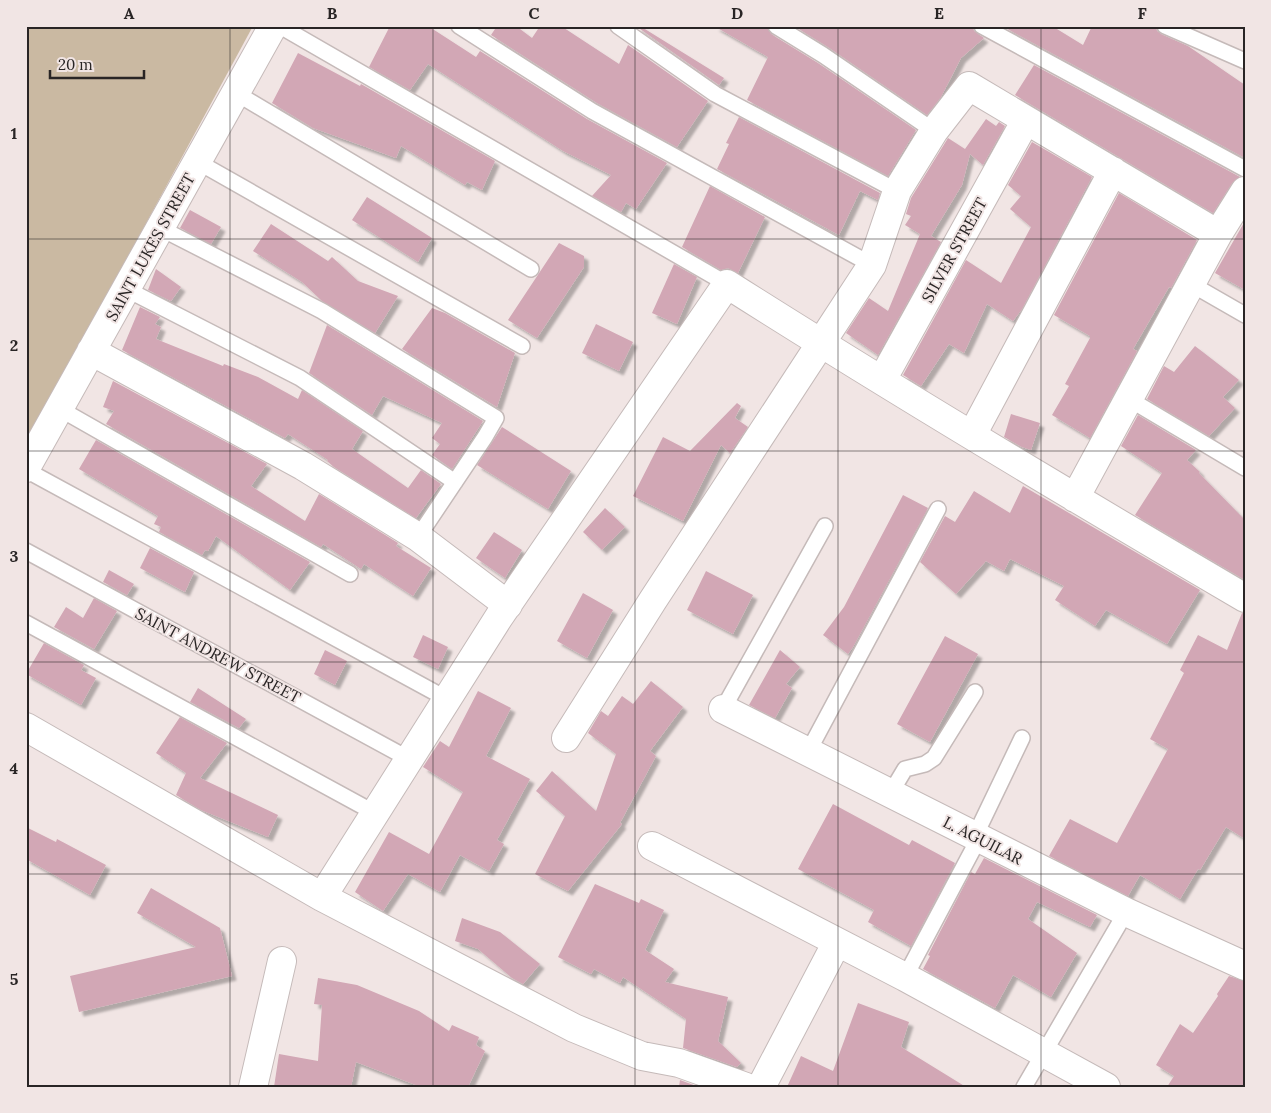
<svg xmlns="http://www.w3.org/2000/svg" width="1271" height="1113" font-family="Lora,serif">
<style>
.green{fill:#cab9a2}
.building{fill:#d2a7b5;filter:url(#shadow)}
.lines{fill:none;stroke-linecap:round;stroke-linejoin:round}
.lane-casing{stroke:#c5bab9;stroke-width:18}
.street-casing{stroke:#c5bab9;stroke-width:30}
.lane{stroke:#fff;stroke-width:15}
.street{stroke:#fff;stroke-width:28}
.grid{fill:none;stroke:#292525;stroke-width:1;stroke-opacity:0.55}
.labels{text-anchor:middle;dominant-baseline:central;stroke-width:4;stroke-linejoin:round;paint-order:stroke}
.street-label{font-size:16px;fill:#292525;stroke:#f1e5e4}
.neatline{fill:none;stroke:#292525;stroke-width:2}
.grid-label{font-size:16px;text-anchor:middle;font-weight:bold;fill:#292525}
</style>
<defs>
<filter id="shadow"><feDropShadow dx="4.5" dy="4.5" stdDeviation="1" flood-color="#0004"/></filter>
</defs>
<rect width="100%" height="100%" fill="#f1e5e4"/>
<path class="green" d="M 26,26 L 253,26 L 26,445 Z"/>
<path class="building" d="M 390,26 L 428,26 L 476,57 L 480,51 L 587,119 L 667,163 L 636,209 L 626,203 L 621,212 L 592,196 L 611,175 L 563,151 L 428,64 L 410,90 L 369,67 Z
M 497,26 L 516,26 L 532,38 L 540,26 L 561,26 L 619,64 L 628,45 L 708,101 L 677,147 L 597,103 L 491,35 Z
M 636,26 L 640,26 L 724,78 L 719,85 Z
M 714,26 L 767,26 L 771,34 L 818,63 L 916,130 L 888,176 L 747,100 L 768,57 Z
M 794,26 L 973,26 L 974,31 L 984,38 L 961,58 L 941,97 L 927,115 L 828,47 Z
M 1002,26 L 1052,26 L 1083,45 L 1092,26 L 1156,26 L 1157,31 L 1161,34 L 1188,46 L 1245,85 L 1245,158 Z
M 298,53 L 360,86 L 361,84 L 495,161 L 482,190 L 467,182 L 465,185 L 401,146 L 396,158 L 313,128 L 272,103 Z
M 1034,65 L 1240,177 L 1232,183 L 1213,213 L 1015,95 Z
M 739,117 L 880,193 L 878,200 L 860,191 L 839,235 L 717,169 L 729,144 L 726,143 Z
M 986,119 L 996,126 L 999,122 L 1005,126 L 983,165 L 970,154 L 962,185 L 931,236 L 941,242 L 878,355 L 846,333 L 869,298 L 888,311 L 920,234 L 905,225 L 911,216 L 906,214 L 911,198 L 948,138 L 965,149 Z
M 1032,142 L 1092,177 L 1022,309 L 1013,321 L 987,304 L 964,353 L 949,344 L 921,386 L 903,375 L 966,260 L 1001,283 L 1031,227 L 1010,209 L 1021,196 L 1008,185 Z
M 710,186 L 765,217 L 738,273 L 728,268 L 721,270 L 682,247 Z
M 1119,193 L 1197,240 L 1171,288 L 1169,287 L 1133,349 L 1137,351 L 1090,438 L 1052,415 L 1069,386 L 1065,384 L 1090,338 L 1090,336 L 1054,315 Z
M 367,197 L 432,238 L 418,262 L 352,220 Z
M 190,210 L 221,227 L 211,244 L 180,228 Z
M 1245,221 L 1245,290 L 1215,273 Z
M 271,224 L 328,261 L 332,257 L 358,281 L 398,296 L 375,333 L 322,301 L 302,282 L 253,251 Z
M 559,243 L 584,256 L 584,267 L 537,338 L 508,320 Z
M 674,264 L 697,277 L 677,324 L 652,313 Z
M 156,269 L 181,287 L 171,301 L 148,290 Z
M 140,307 L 160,317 L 155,324 L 161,327 L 156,339 L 223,366 L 224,364 L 258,377 L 298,399 L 302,390 L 363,431 L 352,449 L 408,488 L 421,470 L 441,484 L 416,518 L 334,467 L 327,461 L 328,460 L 288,434 L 285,438 L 122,350 Z
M 432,308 L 445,313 L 515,353 L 497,407 L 402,349 Z
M 596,324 L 633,342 L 619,371 L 582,353 Z
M 327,325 L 483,421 L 452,469 L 432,455 L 440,444 L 432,438 L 442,423 L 383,396 L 372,415 L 309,373 Z
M 1195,346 L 1239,380 L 1223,397 L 1235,408 L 1209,436 L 1147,399 L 1164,366 L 1174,372 Z
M 113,381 L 267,464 L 251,486 L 305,521 L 319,494 L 398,543 L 396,546 L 431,568 L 413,596 L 364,564 L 361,569 L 323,544 L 321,547 L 106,424 L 114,411 L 103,407 Z
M 737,403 L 741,406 L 735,418 L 748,427 L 730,453 L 721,445 L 683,521 L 633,496 L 663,437 L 690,451 Z
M 1011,414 L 1040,423 L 1031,450 L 1022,447 L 1004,437 Z
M 1138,415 L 1196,450 L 1187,460 L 1200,472 L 1199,473 L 1245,520 L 1245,580 L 1135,515 L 1162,473 L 1121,446 Z
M 502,427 L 571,471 L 548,509 L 477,465 Z
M 96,440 L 310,562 L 290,590 L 216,536 L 208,551 L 205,550 L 202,555 L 159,532 L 161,527 L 154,524 L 158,516 L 79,469 Z
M 1023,486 L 1200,590 L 1167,644 L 1106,610 L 1095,626 L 1055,600 L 1064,586 L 1010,559 L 1004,571 L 986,561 L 956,594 L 920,562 L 945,516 L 955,522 L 974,491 L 1010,513 Z
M 903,495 L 928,508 L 853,647 L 848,654 L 823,635 L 844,607 Z
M 605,508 L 625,527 L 602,550 L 583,532 Z
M 494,532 L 522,550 L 505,578 L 476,558 Z
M 150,548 L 194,572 L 185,592 L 140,568 Z
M 109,570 L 134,584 L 127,595 L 103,582 Z
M 706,571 L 753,595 L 733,634 L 687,610 Z
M 583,593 L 613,610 L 587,658 L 557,641 Z
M 94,598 L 117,611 L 94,649 L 54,627 L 66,607 L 83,618 Z
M 1242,613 L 1245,614 L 1245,839 L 1226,827 L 1200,870 L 1198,869 L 1180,899 L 1140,875 L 1128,896 L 1049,856 L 1070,819 L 1117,843 L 1168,749 L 1150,739 L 1184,673 L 1180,670 L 1198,635 L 1227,650 Z
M 423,635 L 448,647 L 438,669 L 413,657 Z
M 945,636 L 978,654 L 930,742 L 897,724 Z
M 44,643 L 84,665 L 81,670 L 96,678 L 81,705 L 26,674 Z
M 325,650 L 347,661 L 335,685 L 314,674 Z
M 780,650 L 800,667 L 786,684 L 792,688 L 775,718 L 749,705 Z
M 651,681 L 683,707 L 650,751 L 656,756 L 620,823 L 622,824 L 568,891 L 535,874 L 565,816 L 536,791 L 552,771 L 596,811 L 616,754 L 588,733 L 601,711 L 608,716 L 622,696 L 633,704 Z
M 198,688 L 246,719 L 239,728 L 190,702 Z
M 478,691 L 511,708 L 486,756 L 530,779 L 497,840 L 504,844 L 489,871 L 460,855 L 440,892 L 408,874 L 383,911 L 355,892 L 389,832 L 429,854 L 463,792 L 423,767 L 440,741 L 449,747 Z
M 180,717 L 227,743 L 200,778 L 278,815 L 268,837 L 201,810 L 176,795 L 186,773 L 156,753 Z
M 833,804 L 909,845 L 912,840 L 955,863 L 911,946 L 868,922 L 874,910 L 798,869 Z
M 26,827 L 56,842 L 57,839 L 106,865 L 90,895 L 26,859 Z
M 984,858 L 1097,915 L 1090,927 L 1037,902 L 1028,919 L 1077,953 L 1051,997 L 1013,975 L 995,1008 L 923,969 L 930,956 L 928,955 L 971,872 L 975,874 Z
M 595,884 L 639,903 L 641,899 L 664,910 L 645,950 L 674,969 L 665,982 L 728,997 L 718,1041 L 741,1063 L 737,1067 L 683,1048 L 686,1019 L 623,977 L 620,983 L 594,969 L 591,974 L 558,957 Z
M 151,888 L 220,928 L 232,976 L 79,1012 L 70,976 L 196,947 L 137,913 Z
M 462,918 L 500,932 L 540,964 L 523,984 L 512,978 L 478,949 L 455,941 Z
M 1229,976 L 1245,981 L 1245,1087 L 1167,1087 L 1174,1076 L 1156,1065 L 1180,1024 L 1193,1033 L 1218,996 L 1217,994 Z
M 318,978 L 357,985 L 419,1011 L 449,1031 L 452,1025 L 479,1037 L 476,1045 L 485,1051 L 468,1087 L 421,1087 L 356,1062 L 351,1087 L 274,1087 L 279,1054 L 318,1061 L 322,1005 L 314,1004 Z
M 858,1003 L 909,1022 L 901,1047 L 966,1087 L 787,1087 L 801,1056 L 833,1071 Z
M 680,1080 L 699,1087 L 679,1087 Z"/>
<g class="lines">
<defs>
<path id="lane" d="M 280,26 L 727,284
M 459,26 L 592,111 L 872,265
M 618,26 L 715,94 L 897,191
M 776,26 L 823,55 L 934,131
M 982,26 L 1245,169
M 1165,26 L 1245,61
M 236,93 L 531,269
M 198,162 L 522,346
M 160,228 L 322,311 L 496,418 L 485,437 L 418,537
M 1191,284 L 1245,315
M 126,289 L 300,378 L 455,482
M 1129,399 L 1245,468
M 60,409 L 350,574
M 26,470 L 447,699
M 26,551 L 409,759
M 26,623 L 375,813
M 723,709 L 825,526
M 808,752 L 938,509
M 890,794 L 905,769 L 925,764 L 934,758 L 975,692
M 975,836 L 1022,738
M 905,977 L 979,838
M 1024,1087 L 1126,912"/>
<path id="street" d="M 91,351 L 303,466 L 418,537 L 508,605
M 882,380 L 1026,120
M 972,435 L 1113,171
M 26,468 L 273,26
M 1075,498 L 1218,234 L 1245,191
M 723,709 L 1126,912 L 1245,966
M 26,727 L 322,897 L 574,1028 L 642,1056 L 679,1063 L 746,1087
M 566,738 L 653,600 L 872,265 L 897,191 L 934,131 L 969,86 L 1218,234
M 652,846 L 905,977 L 1106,1087
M 322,897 L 499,617 L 727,284 C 897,392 1071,496 1245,598
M 253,1087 L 282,961
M 761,1087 L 837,942"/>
</defs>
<use href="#lane" class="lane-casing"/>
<use href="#street" class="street-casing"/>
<use href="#lane" class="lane"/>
<use href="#street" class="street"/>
</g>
<path class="grid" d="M 230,26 L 230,1087M 433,26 L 433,1087M 635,26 L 635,1087M 838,26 L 838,1087M 1041,26 L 1041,1087M 26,239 L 1245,239M 26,451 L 1245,451M 26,662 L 1245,662M 26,874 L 1245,874"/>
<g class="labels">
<g class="street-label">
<text transform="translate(150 247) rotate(-61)">SAINT LUKES STREET</text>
<text transform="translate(954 250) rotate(-61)">SILVER STREET</text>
<text transform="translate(218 655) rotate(28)">SAINT ANDREW STREET</text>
<text transform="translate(983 840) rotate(27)">L. AGUILAR</text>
</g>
</g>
<rect width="1271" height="1113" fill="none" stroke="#f1e5e4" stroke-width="55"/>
<path d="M50 70v8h94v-8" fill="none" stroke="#292525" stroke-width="2.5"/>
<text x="58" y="70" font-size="15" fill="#292525" stroke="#f1e5e4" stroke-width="4" paint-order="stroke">20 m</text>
<rect x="28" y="28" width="1216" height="1058" class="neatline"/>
<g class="grid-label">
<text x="129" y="19">A</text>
<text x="332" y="19">B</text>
<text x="534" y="19">C</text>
<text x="737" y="19">D</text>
<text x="939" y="19">E</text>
<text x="1142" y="19">F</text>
<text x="14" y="139">1</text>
<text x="14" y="351">2</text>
<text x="14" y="562">3</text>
<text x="14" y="774">4</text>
<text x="14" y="985">5</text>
</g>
</svg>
